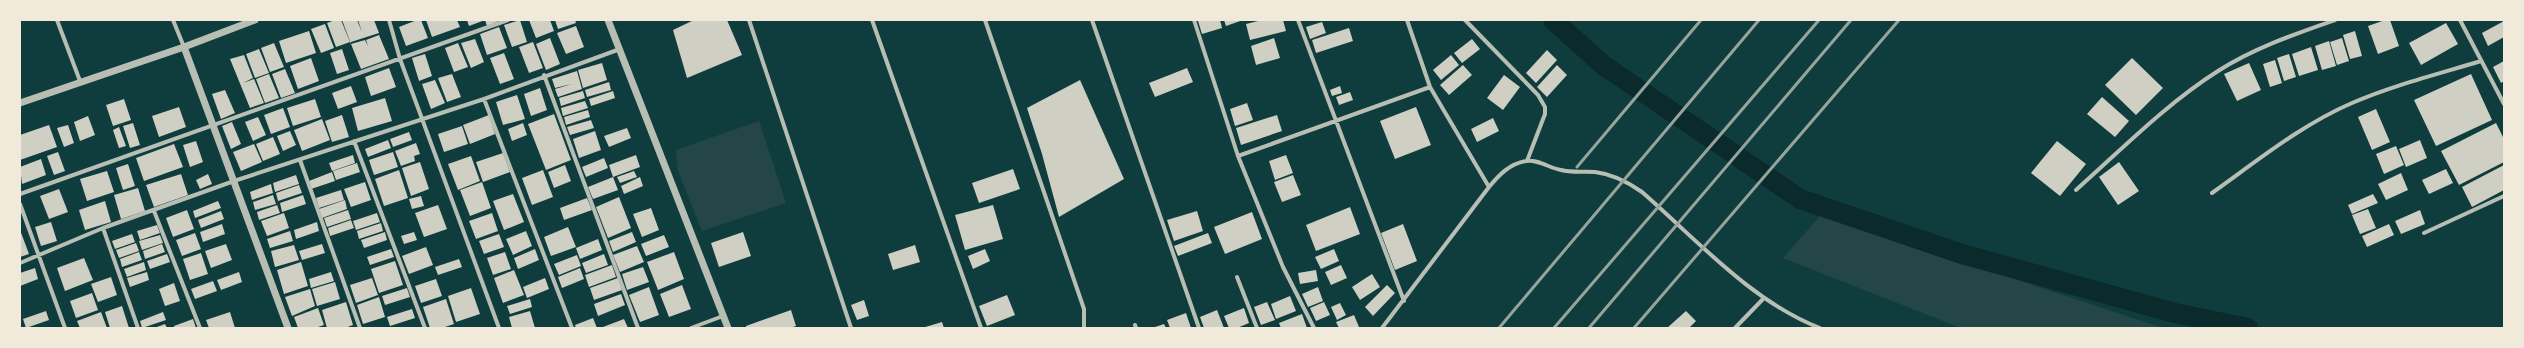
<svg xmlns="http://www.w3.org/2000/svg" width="2524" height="348" font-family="'Roboto Condensed',sans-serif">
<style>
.green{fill:#244646}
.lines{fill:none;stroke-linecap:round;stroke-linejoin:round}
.canal{stroke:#0a2a2b;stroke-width:20}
.building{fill:#cfcfc3}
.minor{stroke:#b8beb3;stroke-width:4}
.tertiary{stroke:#b8beb3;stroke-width:7}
.rail{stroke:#97a49c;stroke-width:3}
</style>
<rect width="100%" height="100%" fill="#0f3d3e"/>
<path class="green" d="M 759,121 L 786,203 L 702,231 L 678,171 L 676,150 Z
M 1821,215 L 2160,327 L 1961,328 L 1783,258 Z"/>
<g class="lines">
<path class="canal" d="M 1553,20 L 1603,65 L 1800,199 L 1962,254 L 2175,313 L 2248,328"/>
</g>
<path class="building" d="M 335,20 L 341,20 L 350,42 L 336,47 L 327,23 Z
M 342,20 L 357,20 L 362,32 L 358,20 L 374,20 L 379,33 L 351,42 L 351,44 Z
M 417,20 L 421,20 L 428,38 L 406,46 L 399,27 Z
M 426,20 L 457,20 L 460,27 L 432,37 Z
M 467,20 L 485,20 L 469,26 Z
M 485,20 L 501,20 L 487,26 Z
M 520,20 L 527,42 L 512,47 L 504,25 Z
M 529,20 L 550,20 L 554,31 L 536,38 Z
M 555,20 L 575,20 L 576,23 L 558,29 Z
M 694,20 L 727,20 L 742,55 L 687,78 L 673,30 Z
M 1203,20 L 1220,20 L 1222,28 L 1202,34 L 1198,21 Z
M 1224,20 L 1243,20 L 1226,26 Z
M 1262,20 L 1283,20 L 1286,31 L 1250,40 L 1246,24 Z
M 2385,20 L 2390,20 L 2399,46 L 2378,54 L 2368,26 Z
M 2504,21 L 2504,37 L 2488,46 L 2482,33 Z
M 1322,22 L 1326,33 L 1310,39 L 1306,27 Z
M 2446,23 L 2458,44 L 2421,65 L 2409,43 Z
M 325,24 L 334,48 L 321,53 L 311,29 Z
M 576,26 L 584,47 L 566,54 L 557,33 Z
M 499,27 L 507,48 L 487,55 L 480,34 Z
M 1349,28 L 1353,41 L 1316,53 L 1312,40 Z
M 309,31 L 316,53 L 286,63 L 279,41 Z
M 2355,31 L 2362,56 L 2350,59 L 2343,35 Z
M 379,35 L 389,59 L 361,69 L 351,44 L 365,40 L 368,46 L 366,40 Z
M 550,38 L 560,64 L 546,70 L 536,44 Z
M 1274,38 L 1280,58 L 1256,65 L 1251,46 Z
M 2342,38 L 2349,61 L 2337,65 L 2330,42 Z
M 475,39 L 484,62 L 471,68 L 461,43 Z
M 1472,39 L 1480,49 L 1462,63 L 1454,53 Z
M 2329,41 L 2336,66 L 2322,70 L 2315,46 Z
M 533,42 L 543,68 L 529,73 L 519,47 Z
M 274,43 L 284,67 L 270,72 L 261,48 Z
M 458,43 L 468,67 L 454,72 L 445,48 Z
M 2311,47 L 2318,70 L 2299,76 L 2292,54 Z
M 259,49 L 269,73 L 255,78 L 246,54 Z
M 342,49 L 349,70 L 337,74 L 330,53 Z
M 1547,50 L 1557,60 L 1536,83 L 1526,73 Z
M 504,53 L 514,79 L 500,84 L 490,58 Z
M 425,54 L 432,76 L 419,81 L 412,58 Z
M 2289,54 L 2296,77 L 2284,81 L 2277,58 Z
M 244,55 L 253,78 L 243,83 L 254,79 L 264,103 L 250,108 L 230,59 Z
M 1451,55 L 1459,65 L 1441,80 L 1433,70 Z
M 311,58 L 319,81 L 298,89 L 290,66 Z
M 2132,58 L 2163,88 L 2136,115 L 2105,85 Z
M 2275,60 L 2282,83 L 2270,87 L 2263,64 Z
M 2504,61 L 2504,81 L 2501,83 L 2493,67 Z
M 602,63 L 607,80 L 583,88 L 578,70 Z
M 2249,63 L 2261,90 L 2237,101 L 2224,74 Z
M 1463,65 L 1472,75 L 1449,95 L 1440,85 Z
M 1557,65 L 1567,75 L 1547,97 L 1537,87 Z
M 389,68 L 396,87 L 371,96 L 365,77 Z
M 1187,68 L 1193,82 L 1155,97 L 1149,83 Z
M 285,69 L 295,93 L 281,98 L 272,74 Z
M 577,71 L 582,89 L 558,97 L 555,89 L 572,84 L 555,88 L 552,79 Z
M 269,74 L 279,98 L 265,103 L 256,79 Z
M 452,74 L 461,97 L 447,102 L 438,78 Z
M 2471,74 L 2492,120 L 2436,146 L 2414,100 Z
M 1504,75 L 1520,87 L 1503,110 L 1487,98 Z
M 435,80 L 445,103 L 431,109 L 422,84 Z
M 1080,80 L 1124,179 L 1059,217 L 1042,154 L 1027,108 Z
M 609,82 L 611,90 L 587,97 L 585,90 Z
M 351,86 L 357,102 L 338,109 L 332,93 Z
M 1340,86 L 1342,93 L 1332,96 L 1330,90 Z
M 540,88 L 547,110 L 531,116 L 524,94 Z
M 225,90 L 235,113 L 221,119 L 212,94 Z
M 583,91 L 585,98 L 561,106 L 559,98 Z
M 613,91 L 615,98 L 591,106 L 589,99 Z
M 1350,92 L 1353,100 L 1339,105 L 1336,97 Z
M 517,95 L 525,119 L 503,125 L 496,102 Z
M 2102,97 L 2129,121 L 2115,137 L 2087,114 Z
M 385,98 L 392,121 L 358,131 L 352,108 Z
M 124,99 L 131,120 L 113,126 L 106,105 Z
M 315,99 L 321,117 L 293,126 L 287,108 Z
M 585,101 L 588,108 L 563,116 L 561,108 Z
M 1247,103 L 1253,120 L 1235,126 L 1230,109 Z
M 179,107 L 186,127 L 159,137 L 152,116 Z
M 1416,107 L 1431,145 L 1395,159 L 1380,121 Z
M 283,108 L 290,127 L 271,134 L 264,115 Z
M 2376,109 L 2390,142 L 2372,150 L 2358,117 Z
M 588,110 L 590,117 L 566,125 L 564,117 Z
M 554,114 L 571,160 L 546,170 L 528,124 Z
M 342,115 L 349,137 L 332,142 L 325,121 Z
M 489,115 L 495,134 L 470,144 L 463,125 Z
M 1277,115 L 1282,131 L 1241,145 L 1236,128 Z
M 88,116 L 95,135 L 80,141 L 74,122 Z
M 258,117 L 266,135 L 253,141 L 245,122 Z
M 1493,118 L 1499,131 L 1477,142 L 1471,129 Z
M 322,119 L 330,140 L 302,151 L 294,130 Z
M 591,120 L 594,128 L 570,135 L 567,127 Z
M 232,122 L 241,144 L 231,149 L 222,126 Z
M 133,123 L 140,145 L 130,148 L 123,126 Z
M 523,123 L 527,135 L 512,141 L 508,129 Z
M 2496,123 L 2504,139 L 2504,162 L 2459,185 L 2441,151 Z
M 49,125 L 57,147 L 20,160 L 20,135 Z
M 68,125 L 74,143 L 64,147 L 57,128 Z
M 462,126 L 468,144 L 444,152 L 438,134 Z
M 119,127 L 126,146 L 119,148 L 113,130 Z
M 627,128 L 631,138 L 609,147 L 604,136 Z
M 290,131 L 296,145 L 283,151 L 277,136 Z
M 595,131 L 601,150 L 579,158 L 573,139 Z
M 409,132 L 412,140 L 393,147 L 390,139 Z
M 273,137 L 280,154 L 263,161 L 256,144 Z
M 388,140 L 391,148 L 368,157 L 365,149 Z
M 2420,140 L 2427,158 L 2406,167 L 2399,149 Z
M 196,141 L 203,162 L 190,167 L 183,145 Z
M 2057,141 L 2086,164 L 2060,196 L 2031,173 Z
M 416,143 L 420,154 L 414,156 L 415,161 L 401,166 L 395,151 Z
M 174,144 L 183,167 L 144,181 L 136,158 Z
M 254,144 L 262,162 L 241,171 L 233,152 Z
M 2396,146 L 2404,165 L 2384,174 L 2376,154 Z
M 58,152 L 65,171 L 54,175 L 47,156 Z
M 393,152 L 398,167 L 374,175 L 369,160 Z
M 503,153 L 510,172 L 483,182 L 476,162 Z
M 353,155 L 355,163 L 332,171 L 329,163 Z
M 636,155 L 640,167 L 613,177 L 609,165 Z
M 1286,155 L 1293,173 L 1275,180 L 1269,161 Z
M 471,156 L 480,181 L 458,190 L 448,164 Z
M 604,158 L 608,168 L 586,177 L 582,167 Z
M 41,159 L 46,175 L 22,184 L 20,167 Z
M 420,162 L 429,189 L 411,196 L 402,168 Z
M 2119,162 L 2139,191 L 2118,205 L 2099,177 Z
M 357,163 L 360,172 L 336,180 L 333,171 Z
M 128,164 L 135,186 L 123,190 L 116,168 Z
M 565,165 L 571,181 L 554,188 L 548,172 Z
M 2504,165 L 2504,190 L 2472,207 L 2462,187 Z
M 1013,169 L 1020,189 L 979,203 L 972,183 Z
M 2446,169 L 2453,183 L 2429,194 L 2422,180 Z
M 399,170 L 408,198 L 384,206 L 375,179 Z
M 543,170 L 553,197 L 532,205 L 522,178 Z
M 107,171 L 114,192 L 87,201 L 80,179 Z
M 634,171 L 637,177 L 620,183 L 617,177 Z
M 332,172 L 335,181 L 311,189 L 309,181 Z
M 2401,173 L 2408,190 L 2386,200 L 2378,184 Z
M 181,174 L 188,195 L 154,207 L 146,185 Z
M 208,174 L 212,184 L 200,189 L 196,180 Z
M 296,175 L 299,184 L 275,192 L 273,183 Z
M 1293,175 L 1301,195 L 1282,202 L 1274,182 Z
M 613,177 L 618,190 L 593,199 L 588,187 Z
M 640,177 L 643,186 L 624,194 L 621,186 Z
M 365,182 L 371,200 L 351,207 L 344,189 Z
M 482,182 L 491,208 L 470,216 L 460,190 Z
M 271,184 L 273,193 L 252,200 L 250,192 Z
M 299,185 L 302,193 L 278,201 L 276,193 Z
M 138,188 L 145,211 L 121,219 L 114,195 Z
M 59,189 L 68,212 L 49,219 L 40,196 Z
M 341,190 L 344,200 L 319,208 L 316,198 Z
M 513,194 L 524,222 L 504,230 L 493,201 Z
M 2373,194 L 2378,203 L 2352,214 L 2348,205 Z
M 273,195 L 276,204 L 255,210 L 253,202 Z
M 303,195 L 306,204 L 282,212 L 280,203 Z
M 421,196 L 424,206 L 412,209 L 409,199 Z
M 619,197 L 631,228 L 608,238 L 596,207 Z
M 587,198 L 592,210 L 564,220 L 560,208 Z
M 345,200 L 347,209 L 322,218 L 319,209 Z
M 105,201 L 111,222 L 85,230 L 79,210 Z
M 218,201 L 221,208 L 195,218 L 193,211 Z
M 277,205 L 280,213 L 259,220 L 257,212 Z
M 438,205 L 447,229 L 424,237 L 415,213 Z
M 993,205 L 1003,239 L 965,250 L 955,215 Z
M 1350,207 L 1360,234 L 1316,251 L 1306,225 Z
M 651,208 L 659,230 L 642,237 L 633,214 Z
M 2368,209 L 2376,228 L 2360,234 L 2352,215 Z
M 187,210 L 194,229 L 173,237 L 166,218 Z
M 348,210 L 351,219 L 327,227 L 324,218 Z
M 2420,210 L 2425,224 L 2401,234 L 2395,221 Z
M 221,211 L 224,219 L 201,228 L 198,220 Z
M 1197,211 L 1203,231 L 1174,241 L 1167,220 Z
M 1252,212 L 1262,239 L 1225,254 L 1214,227 Z
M 284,213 L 289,228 L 267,236 L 261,221 Z
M 377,213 L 380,222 L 356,230 L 353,221 Z
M 492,213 L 498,231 L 476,239 L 469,221 Z
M 351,220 L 354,228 L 330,236 L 328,228 Z
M 51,222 L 57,241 L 41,246 L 35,227 Z
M 317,222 L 319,231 L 296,239 L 294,230 Z
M 381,223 L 383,231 L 359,239 L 357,231 Z
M 222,224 L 225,234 L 203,242 L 200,232 Z
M 1403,224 L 1417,261 L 1395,270 L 1381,233 Z
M 2389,224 L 2394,235 L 2367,247 L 2362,236 Z
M 157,225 L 160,233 L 140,240 L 137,231 Z
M 568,227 L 576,247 L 551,256 L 544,237 Z
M 20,230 L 29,254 L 20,257 Z
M 290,231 L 293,241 L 270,248 L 267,239 Z
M 526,231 L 532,246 L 513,255 L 506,239 Z
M 385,232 L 387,240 L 364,248 L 361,240 Z
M 414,232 L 417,240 L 404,244 L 401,236 Z
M 632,232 L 636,242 L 613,252 L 609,241 Z
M 743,232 L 751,256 L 719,267 L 711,243 Z
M 195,233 L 201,249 L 182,256 L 176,240 Z
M 1208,233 L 1212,243 L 1178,256 L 1174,246 Z
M 132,234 L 135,242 L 115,249 L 112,241 Z
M 499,234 L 504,247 L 484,254 L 479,241 Z
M 160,235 L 163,243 L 142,250 L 139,241 Z
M 664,235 L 669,247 L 646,256 L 641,244 Z
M 598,239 L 602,250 L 580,259 L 576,248 Z
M 136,243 L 139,251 L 119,258 L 116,250 Z
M 162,244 L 165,252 L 145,259 L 143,251 Z
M 226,244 L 232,260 L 211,268 L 205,251 Z
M 322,244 L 325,253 L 302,260 L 299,251 Z
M 294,245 L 299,260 L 275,267 L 271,251 Z
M 915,245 L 920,262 L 893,270 L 888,254 Z
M 637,246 L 644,262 L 620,272 L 613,255 Z
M 426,247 L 433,265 L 409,274 L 402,256 Z
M 391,249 L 394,257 L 370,265 L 367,257 Z
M 535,249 L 539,260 L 518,269 L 514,258 Z
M 985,249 L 990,261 L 973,269 L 968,256 Z
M 1334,249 L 1339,261 L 1321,269 L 1315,257 Z
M 139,252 L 142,260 L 122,267 L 120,259 Z
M 505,252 L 511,269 L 493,275 L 487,258 Z
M 674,252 L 684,279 L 658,290 L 647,262 Z
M 201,253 L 208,274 L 190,280 L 183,259 Z
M 167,254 L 170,262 L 150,269 L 147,261 Z
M 604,254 L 608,265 L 586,273 L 582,263 Z
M 577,255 L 581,266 L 559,275 L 554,264 Z
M 84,258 L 93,280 L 65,291 L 57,268 Z
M 459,259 L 462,267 L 438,275 L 435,267 Z
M 395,261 L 403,285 L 379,293 L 371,269 Z
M 144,262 L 146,270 L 127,277 L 124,269 Z
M 301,262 L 308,286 L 284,294 L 277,270 Z
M 612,265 L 616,277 L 589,287 L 585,275 Z
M 1341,265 L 1347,278 L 1331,285 L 1325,272 Z
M 643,267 L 649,282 L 627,290 L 622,274 Z
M 35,268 L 38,279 L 20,286 L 20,273 Z
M 580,268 L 584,279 L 562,288 L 558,277 Z
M 514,270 L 524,295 L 503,303 L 494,278 Z
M 1316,270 L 1318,281 L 1300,284 L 1298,273 Z
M 147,272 L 149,280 L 130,287 L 127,278 Z
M 239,272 L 242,282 L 221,290 L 217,280 Z
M 331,272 L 334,281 L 311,288 L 309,279 Z
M 1372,274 L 1380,287 L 1360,300 L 1352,287 Z
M 111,277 L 117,295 L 98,302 L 91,284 Z
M 372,278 L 378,295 L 356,303 L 350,285 Z
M 545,278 L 549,289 L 527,298 L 523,287 Z
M 618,278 L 622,290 L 594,300 L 590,288 Z
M 436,279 L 442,296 L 421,303 L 415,286 Z
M 213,281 L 217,291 L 195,299 L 191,289 Z
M 335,282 L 340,299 L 317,306 L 312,289 Z
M 174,283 L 180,301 L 165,306 L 159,289 Z
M 682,285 L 691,309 L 669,317 L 660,294 Z
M 1387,285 L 1395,293 L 1373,316 L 1365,307 Z
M 649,287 L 659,315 L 640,322 L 629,295 Z
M 1318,287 L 1323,301 L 1308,307 L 1302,294 Z
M 407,288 L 410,297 L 385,305 L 382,296 Z
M 471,288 L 480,314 L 456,322 L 448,296 Z
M 310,289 L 315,306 L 292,316 L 285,297 Z
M 92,293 L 98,310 L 76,318 L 70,301 Z
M 621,294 L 625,305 L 598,316 L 594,304 Z
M 1007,295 L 1015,315 L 987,326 L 979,306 Z
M 1290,296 L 1296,311 L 1276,319 L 1271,304 Z
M 379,297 L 385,317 L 363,324 L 357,305 Z
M 446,299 L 454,324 L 442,328 L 430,328 L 423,307 Z
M 530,299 L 532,307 L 510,314 L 507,306 Z
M 864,300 L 869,316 L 857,320 L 851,305 Z
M 346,302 L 353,325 L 345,328 L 327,328 L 322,310 Z
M 1267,302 L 1275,320 L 1261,325 L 1254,307 Z
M 1324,302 L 1330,315 L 1316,321 L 1310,308 Z
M 1340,303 L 1346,315 L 1337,320 L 1331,307 Z
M 122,306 L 129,328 L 110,328 L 105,312 Z
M 318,308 L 324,325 L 315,328 L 298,328 L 294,317 Z
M 1244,308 L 1249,323 L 1237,328 L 1229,328 L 1224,316 Z
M 412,309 L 415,318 L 390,326 L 387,317 Z
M 791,310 L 796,326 L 790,328 L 746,328 L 746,326 Z
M 1217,310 L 1224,328 L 1204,328 L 1200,317 Z
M 46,311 L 49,320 L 26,328 L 23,319 Z
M 530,311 L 535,328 L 512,328 L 509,317 Z
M 1686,311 L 1696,321 L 1689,328 L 1667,328 Z
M 101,312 L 107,328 L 80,328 L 77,321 Z
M 163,312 L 166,320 L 142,328 L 140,321 Z
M 230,312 L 235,328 L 209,328 L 206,320 Z
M 1186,313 L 1191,328 L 1170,328 L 1167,320 Z
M 1302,314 L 1307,328 L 1281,328 L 1279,323 Z
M 1354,315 L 1359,327 L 1339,328 L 1336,322 Z
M 593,318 L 597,328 L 576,328 L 575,325 Z
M 193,319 L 196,328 L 174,328 L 174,326 Z
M 624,319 L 628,328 L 603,328 L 603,327 Z
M 942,322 L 944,328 L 922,328 Z
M 165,324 L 167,328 L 154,328 Z
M 1164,324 L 1166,328 L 1152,328 Z"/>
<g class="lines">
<path class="minor" d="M 57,20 L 80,81
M 173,20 L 184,47
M 389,20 L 400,59 L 499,328
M 749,20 L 851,328
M 872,20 L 981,328
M 985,20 L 1084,309 L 1084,328
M 1092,20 L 1199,328
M 1194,20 L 1238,156
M 1298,20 L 1404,301
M 1465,20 L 1538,95 L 1545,107 L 1545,114 L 1527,161
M 2460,20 L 2504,104
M 544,75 L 638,328
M 484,99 L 572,328
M 354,141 L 425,328
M 300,160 L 360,328
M 1489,187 C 1499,175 1509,164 1526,161 C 1538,159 1549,168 1561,170 C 1572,173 1584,171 1595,172 C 1612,174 1628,182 1642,192 C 1696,239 1752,302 1820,328
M 2076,190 C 2122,149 2166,104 2218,71 C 2254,48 2295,34 2335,20
M 2212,193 C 2257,161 2301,125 2352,103 C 2394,85 2438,74 2481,61
M 20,194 L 508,20
M 20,204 L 65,328
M 154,211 L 200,328
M 103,228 L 138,328
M 2424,233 L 2504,196
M 20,263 L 103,228 L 234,181 L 484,99 L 620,49
M 1237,277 L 1257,328
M 1135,325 L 1136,328
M 691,328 L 723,316
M 1314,328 L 1283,267 L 1238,156 L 1430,87
M 1382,328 L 1489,187 L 1430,87 L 1407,20
M 1735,328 L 1763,299"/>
<path class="tertiary" d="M 608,20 L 728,328
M 184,47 L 288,328
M 20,103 L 184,47 L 255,20"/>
<path class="rail" d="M 1577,167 L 1701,20
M 1499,328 L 1759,20
M 1554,328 L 1819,20
M 1589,328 L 1851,20
M 1634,328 L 1899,20"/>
</g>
<rect width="2524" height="348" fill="none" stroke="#f1e9da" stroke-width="42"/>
</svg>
